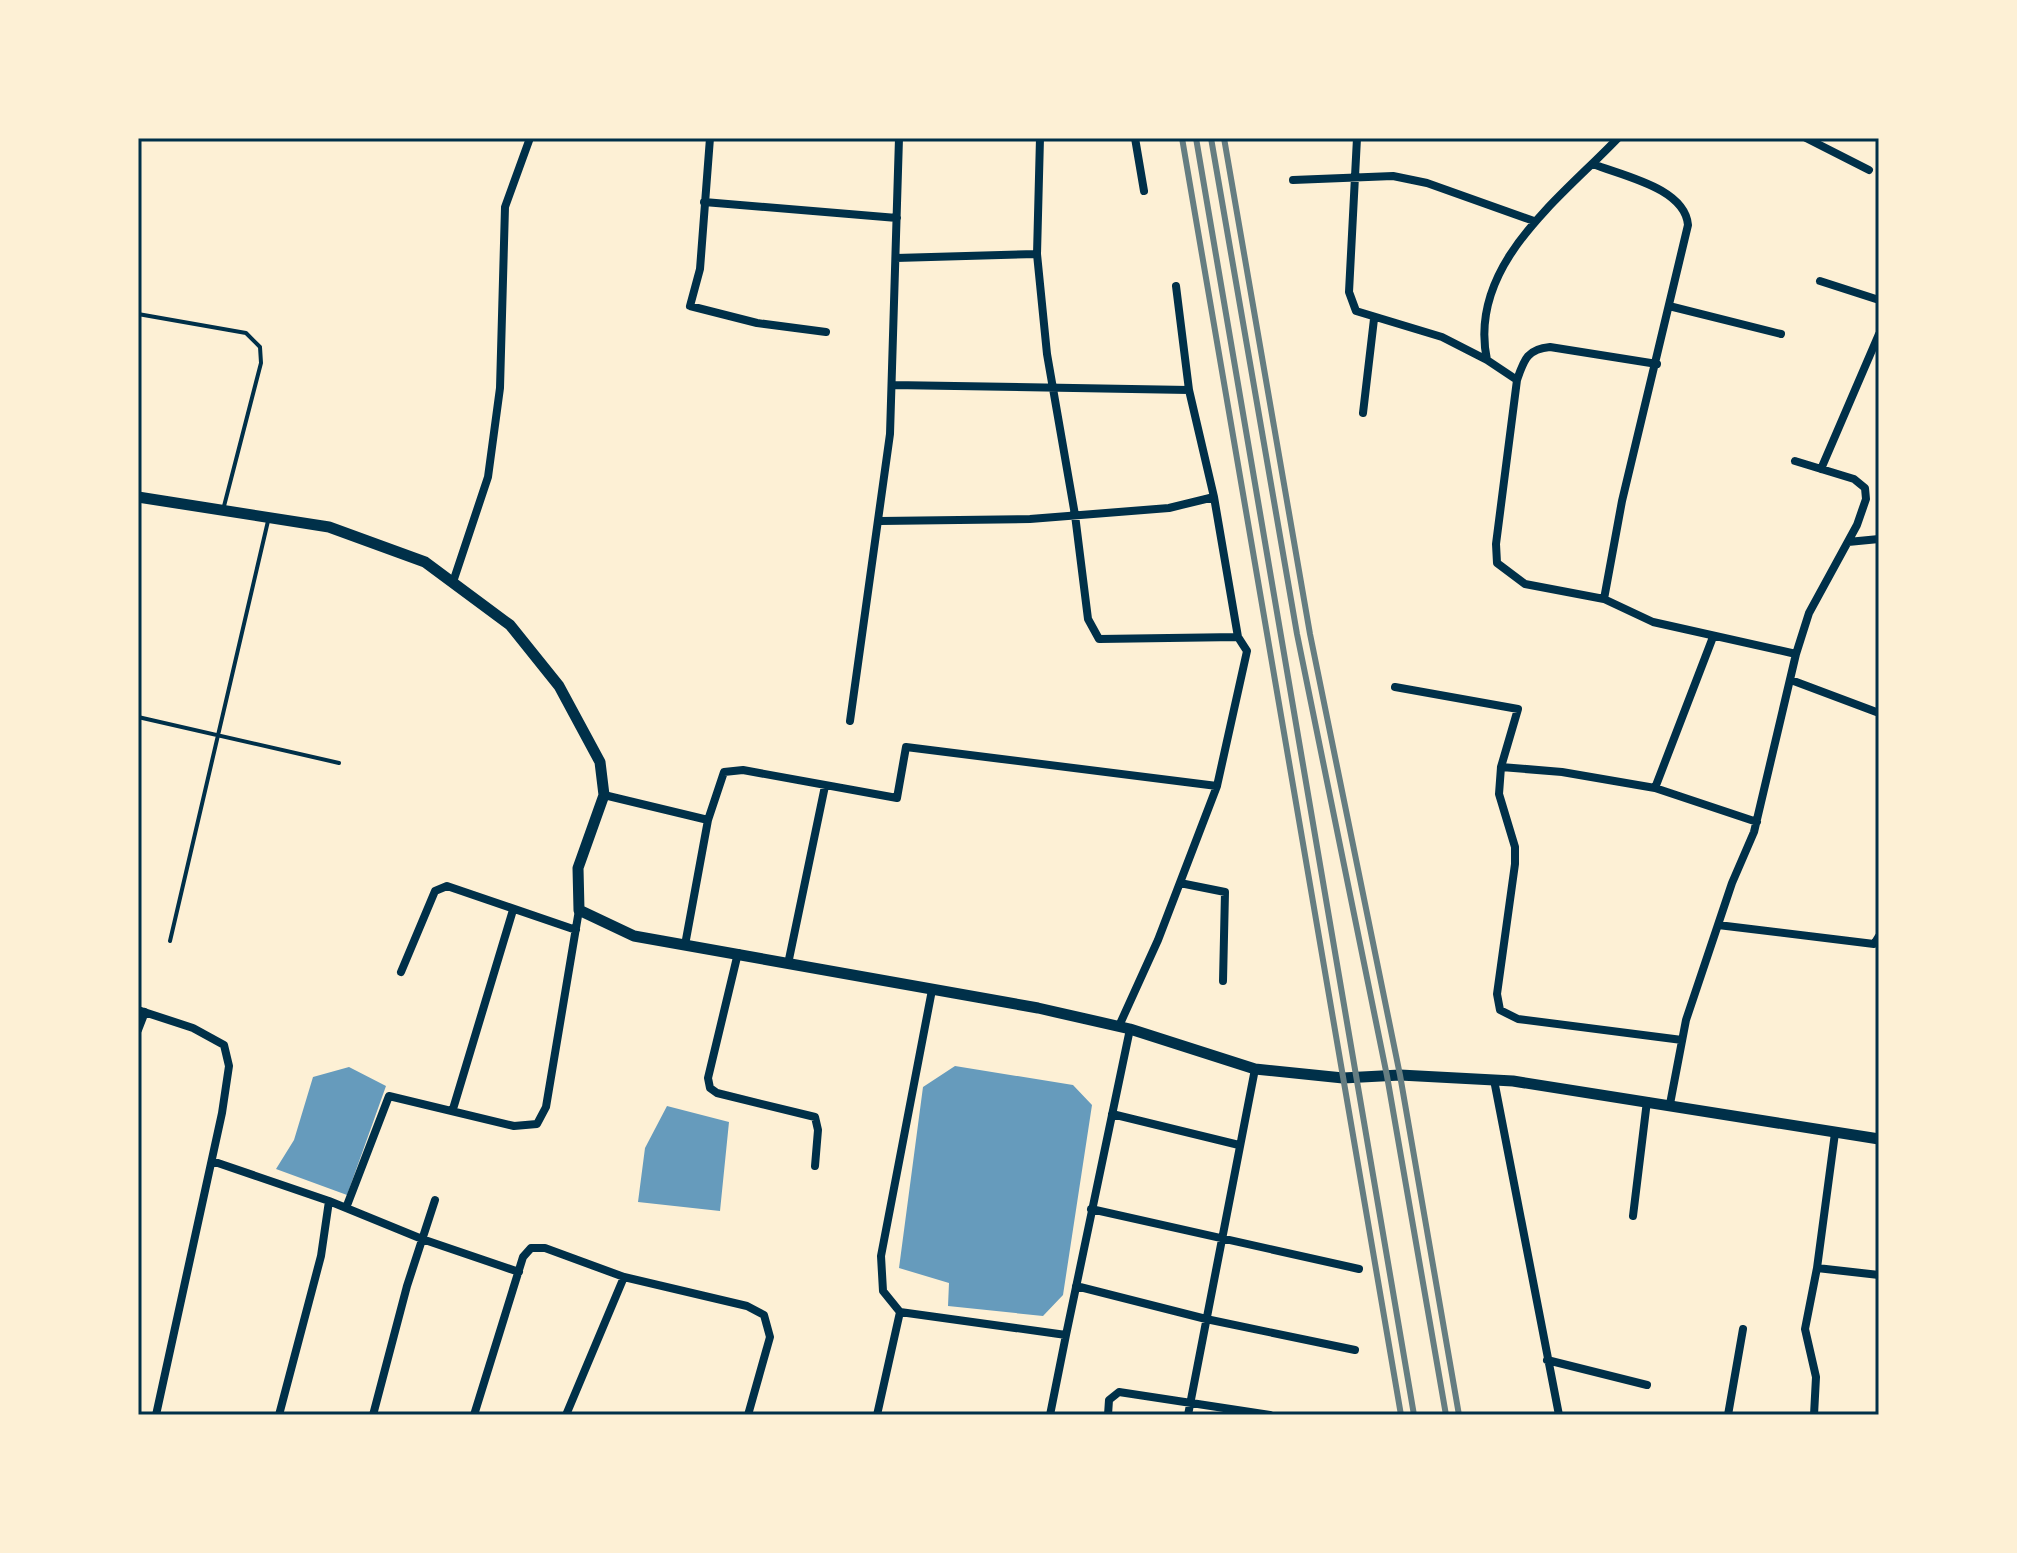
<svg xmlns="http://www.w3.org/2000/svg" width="2017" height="1553" font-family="'PT Sans Narrow',sans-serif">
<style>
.water{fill:#669bbc}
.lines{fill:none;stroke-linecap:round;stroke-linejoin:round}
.service{stroke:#003049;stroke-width:4}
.minor{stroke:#003049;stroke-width:8}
.tertiary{stroke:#003049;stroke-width:11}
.rail{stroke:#657d81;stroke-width:6}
.neatline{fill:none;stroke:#003049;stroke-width:3}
</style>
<rect width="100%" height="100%" fill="#fdf0d5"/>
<path class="water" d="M 955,1066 L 1073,1085 L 1092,1105 L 1063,1295 L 1043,1316 L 948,1306 L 949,1283 L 899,1268 L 923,1087 Z
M 349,1067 L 386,1086 L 347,1195 L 276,1169 L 294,1140 L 313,1077 Z
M 667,1106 L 729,1122 L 720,1211 L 638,1202 L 645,1148 Z"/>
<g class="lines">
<path class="service" d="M 138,314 L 246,333 L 260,347 L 261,363 L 223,510
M 138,717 L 339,763
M 170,941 L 268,521"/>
<path class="minor" d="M 710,138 L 700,269 L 690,306 L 757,323 L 826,332
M 1135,138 L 1144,191
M 1357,138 L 1349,292 L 1356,311 L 1442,337 L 1487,360
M 1618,138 C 1561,198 1467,265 1487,360 L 1517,380 L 1496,544 L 1497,563 L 1525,584 L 1604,599 L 1653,622 L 1796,654
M 1806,138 L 1869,170
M 1593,164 C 1623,176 1685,188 1688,225 L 1622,501 L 1604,599
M 1293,180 L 1393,176 L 1427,183 L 1534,221
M 704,202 L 897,218
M 896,258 L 1037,254
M 1820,281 L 1879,300
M 1669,306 L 1781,334
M 1517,380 C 1524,360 1527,349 1550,347 L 1657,364
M 892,385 L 1189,390
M 1363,413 L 1374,319
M 1821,469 L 1879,334
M 1214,497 L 1238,637
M 880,521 L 1030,519 L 1169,508 L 1214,497 L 1189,390 L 1176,286
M 1848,542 L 1879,539
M 453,582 L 488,477 L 500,388 L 505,207 L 530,138
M 1791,680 L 1879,713
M 1395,687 L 1518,709 L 1501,767 L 1562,772 L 1655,788 L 1757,822
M 850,721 L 890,434 L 899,138
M 1501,767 L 1499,794 L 1515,847 L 1515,864 L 1497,994 L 1500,1010 L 1518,1019 L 1682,1040
M 1655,788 L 1713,637
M 604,795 L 708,820
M 1180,883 L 1225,892 L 1223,981
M 1718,925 L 1874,944 L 1879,936
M 685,945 L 708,820 L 724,772 L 743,770 L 897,798 L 906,747 L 1217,786 L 1247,651 L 1238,637 L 1099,639 L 1088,619 L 1075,515 L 1047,354 L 1037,254 L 1040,138
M 738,953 L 708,1078 L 710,1088 L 717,1093 L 815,1117 L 818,1130 L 815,1166
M 788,964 L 825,786
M 401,972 L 435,891 L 447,886 L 576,930
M 138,1010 L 193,1028 L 224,1045 L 229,1066 L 222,1113 L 156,1415
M 1119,1026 L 1158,940 L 1217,786
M 138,1030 L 145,1012
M 1494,1080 L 1559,1415
M 1670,1104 L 1686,1020 L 1732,883 L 1754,832 L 1796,654 L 1809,613 L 1857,525 L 1866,499 L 1865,488 L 1854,479 L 1795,461
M 453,1109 L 513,910
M 1112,1114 L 1239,1145
M 212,1161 L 329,1201 L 321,1256 L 279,1415
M 329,1201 L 422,1239 L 519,1272
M 346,1208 L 389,1096 L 514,1126 L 537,1124 L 546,1107 L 579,910
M 1091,1209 L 1359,1269
M 1633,1216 L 1647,1101
M 1817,1268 L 1835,1133
M 1076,1286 L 1206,1319 L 1355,1350
M 900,1312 L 1066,1335 L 1130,1029
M 1547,1360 L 1647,1385
M 373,1415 L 407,1286 L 435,1200
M 474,1415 L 523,1257 L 531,1248 L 545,1248 L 624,1277 L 747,1306 L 764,1315 L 770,1337 L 748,1415
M 566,1415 L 624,1277
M 877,1415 L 900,1312 L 883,1291 L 881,1256 L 932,990
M 1050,1415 L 1066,1335
M 1108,1415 L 1109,1400 L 1119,1392 L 1270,1415
M 1188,1415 L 1255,1069
M 1728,1415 L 1743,1329
M 1814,1415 L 1816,1377 L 1805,1329 L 1817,1268 L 1879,1275"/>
<path class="tertiary" d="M 138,497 L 329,527 L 425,562 L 510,625 L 559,686 L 600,762 L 604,795 L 578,868 L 579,910 L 634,936 L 1038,1008 L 1130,1029 L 1255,1069 L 1343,1078 L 1400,1075 L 1513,1081 L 1879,1139"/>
<path class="rail" d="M 1182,138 L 1401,1415
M 1196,138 L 1414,1415
M 1211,138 L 1297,634 L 1387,1076 L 1446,1415
M 1224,138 L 1310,634 L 1400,1075 L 1459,1415"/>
</g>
<rect width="2017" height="1553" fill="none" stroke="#fdf0d5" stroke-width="280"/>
<rect x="140" y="140" width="1737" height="1273" class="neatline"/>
</svg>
